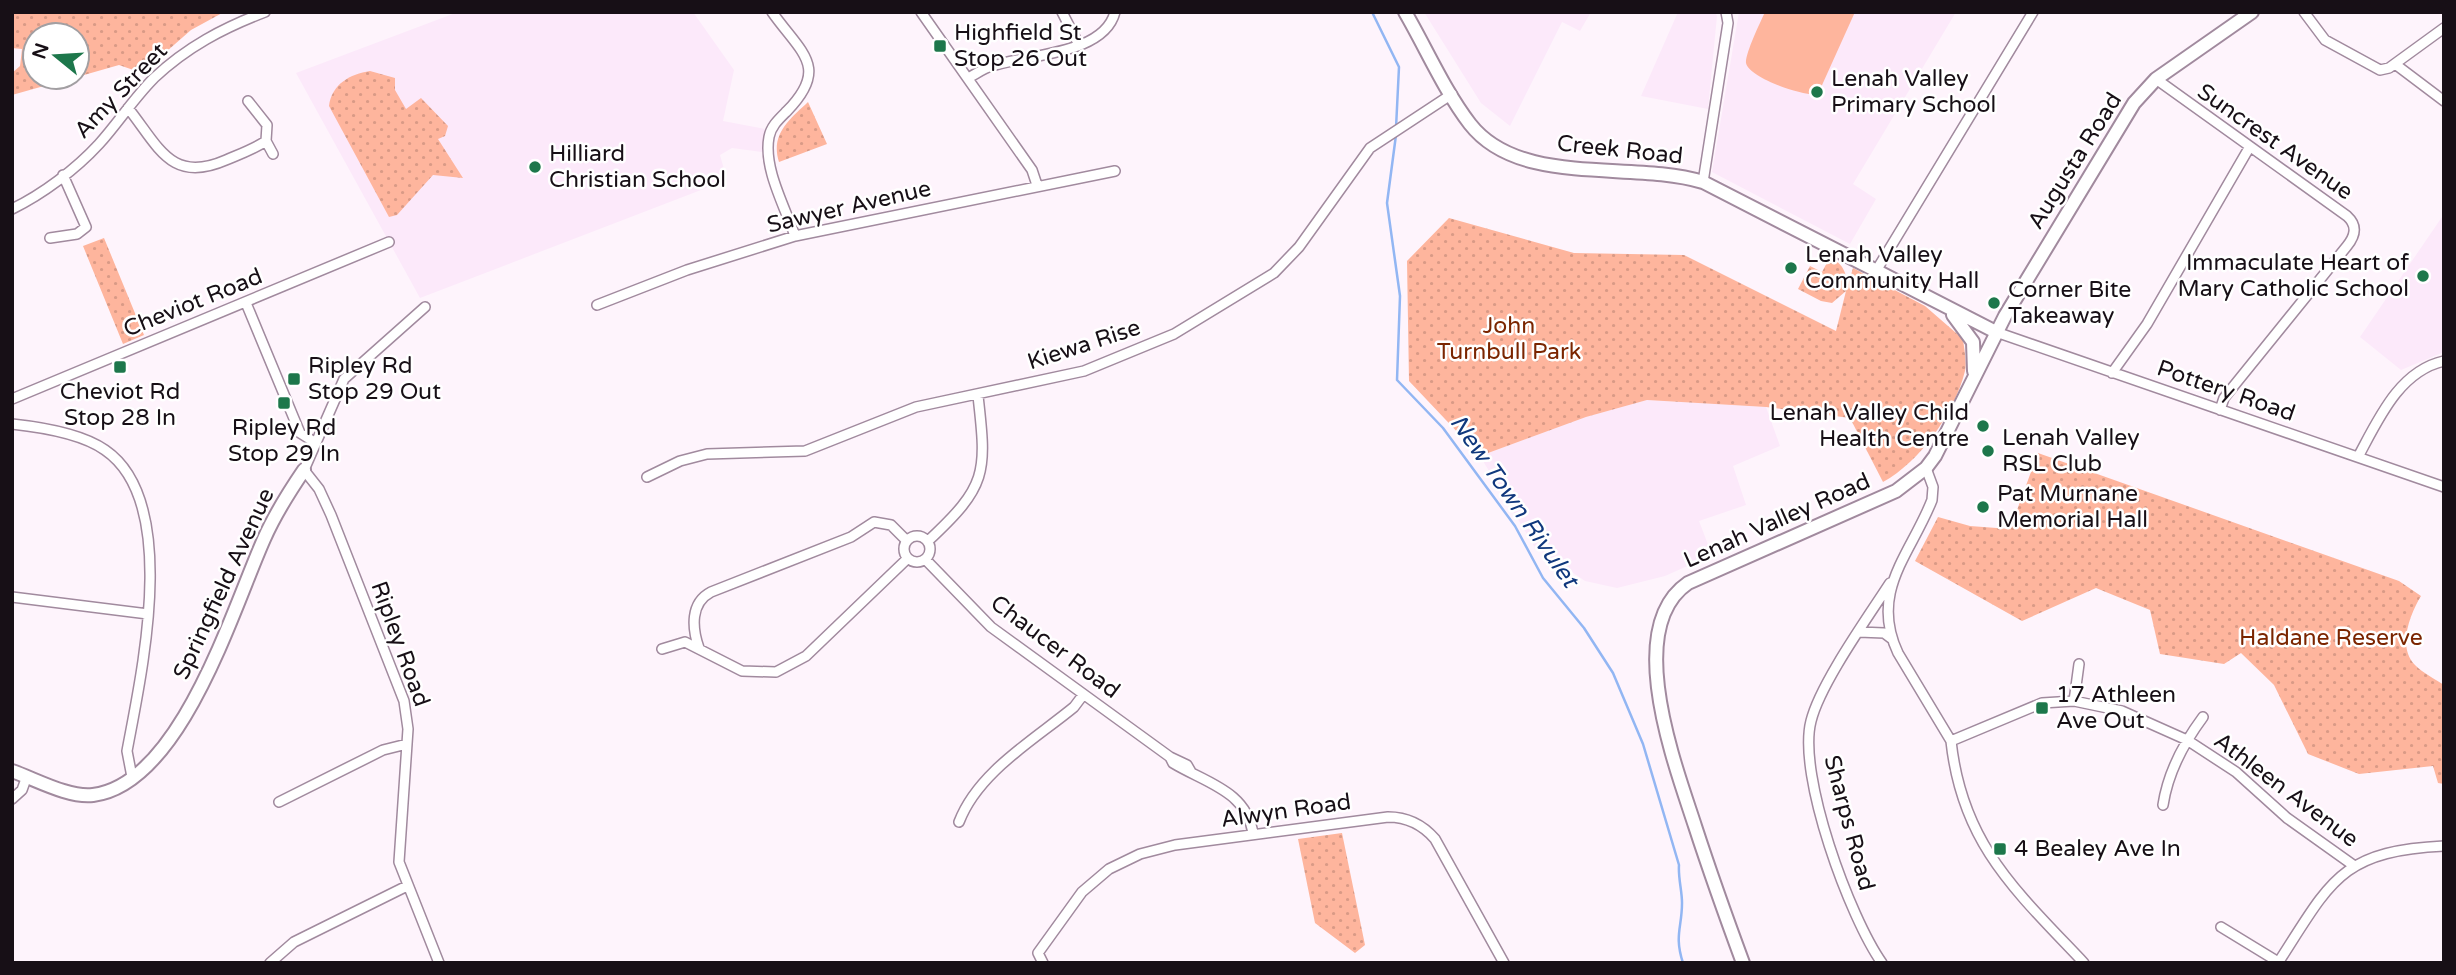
<svg xmlns="http://www.w3.org/2000/svg" width="2456" height="975" font-family="'Varela Round',sans-serif">
<style>
.built{fill:#fce9fa}
.grass{fill:url(#grass-dots)}
.garden{fill:#feb59d}
.lines{fill:none;stroke-linecap:round;stroke-linejoin:round}
.stream{stroke:#92b6f3;stroke-width:2.5}
.street-casing{stroke:#a18a9e;stroke-width:12}
.secondary-casing{stroke:#a18a9e;stroke-width:16}
.street{stroke:#fff;stroke-width:9}
.secondary{stroke:#fff;stroke-width:12}
.poi-dot{fill:#1d774b;stroke:#fff;stroke-width:2.5}
.labels{text-anchor:middle;dominant-baseline:central;stroke-width:5;stroke-linejoin:round;paint-order:stroke}
.poi-label{font-size:23px;fill:#170f16;stroke:#fff;text-anchor:start}
.street-label{font-size:23px;fill:#170f16;stroke:#fff}
.park-label{font-size:23px;fill:#7b2500;stroke:#fff}
.water-label{font-size:24px;font-style:italic;fill:#10387d;stroke:#fff}
</style>
<defs>
<pattern id="grass-dots" width="8" height="8" patternUnits="userSpaceOnUse" patternTransform="scale(1.75)"><rect width="8" height="8" fill="#feb59d"/><path d="M2 2h.1M6 6h.1" fill="none" stroke="#d99a86" stroke-width="1.8" stroke-linecap="round"/></pattern>
</defs>
<rect width="100%" height="100%" fill="#fef4fc"/>
<path class="built" d="M 458,12 L 693,12 L 734,70 L 723,121 L 765,129 L 762,152 L 732,148 L 720,155 L 727,180 L 420,298 L 296,73 Z
M 1424,12 L 1591,12 L 1580,31 L 1562,22 L 1510,126 L 1481,103 Z
M 1678,12 L 1715,12 L 1717,16 L 1708,109 L 1641,96 Z
M 1739,12 L 1956,12 L 1853,184 L 1876,199 L 1850,244 L 1712,172 Z
M 2444,214 L 2444,352 L 2401,370 L 2360,337 Z
M 1647,400 L 1766,407 L 1780,446 L 1733,466 L 1746,505 L 1699,521 L 1712,555 L 1665,576 L 1617,588 L 1585,581 L 1534,546 L 1480,456 L 1586,417 Z"/>
<path class="grass" d="M 12,12 L 224,12 L 191,30 L 142,73 L 119,65 L 77,77 L 77,35 L 35,35 L 35,77 L 76,77 L 12,95 L 12,73 L 20,66 L 22,49 L 12,48 Z
M 370,71 L 395,78 L 395,90 L 406,109 L 421,98 L 448,126 L 445,136 L 438,139 L 463,178 L 433,175 L 397,215 L 389,217 L 329,106 C 332,84 350,74 370,71 Z
M 808,102 L 827,144 L 779,162 C 770,134 790,119 808,102 Z
M 1449,218 L 1574,253 L 1684,255 L 1836,331 L 1846,291 L 1832,303 L 1821,301 L 1798,289 L 1810,266 L 1822,272 L 1830,257 C 1844,265 1847,273 1847,288 L 1853,268 L 1925,306 L 1963,339 C 1964,348 1967,362 1965,371 C 1955,412 1920,462 1883,482 L 1850,418 L 1766,407 L 1647,400 L 1586,417 L 1480,456 L 1409,381 L 1407,261 Z
M 104,238 L 144,335 L 123,344 L 83,246 Z
M 2038,453 L 2399,581 L 2421,596 C 2410,614 2397,647 2415,665 C 2423,673 2435,679 2444,685 L 2444,784 L 2438,783 L 2433,766 L 2359,774 L 2308,754 L 2274,685 L 2241,653 L 2224,664 L 2160,654 L 2150,610 L 2096,588 L 2022,621 L 1915,561 L 1938,517 L 1970,526 L 2010,529 Z
M 1342,833 L 1365,945 L 1355,953 L 1315,923 L 1298,839 Z"/>
<path class="garden" d="M 1765,12 L 1855,12 L 1818,94 C 1805,97 1749,78 1746,63 C 1745,54 1760,23 1765,12 Z"/>
<g class="lines">
<path class="stream" d="M 1372,12 L 1399,67 L 1396,128
M 1396,135 L 1387,203 L 1400,296 L 1397,380 L 1443,428 L 1515,526 L 1543,578 L 1584,628 L 1613,673 L 1643,744 L 1679,865 C 1678,878 1682,890 1682,903 C 1682,928 1674,935 1683,963"/>
<defs>
<path id="street" d="M 772,12 C 801,53 830,67 787,111 C 779,119 771,126 769,137 C 763,168 785,207 795,236
M 921,12 L 1032,170 L 1037,185
M 1062,12 L 1079,45
M 2304,12 L 2325,40 L 2380,70 L 2389,68 L 2444,28
M 2395,64 L 2444,101
M 968,78 C 976,74 984,68 992,66 C 1028,54 1104,55 1115,12
M 2156,79 L 2347,216 C 2358,226 2355,236 2347,246 L 2224,398 L 2220,410
M 128,108 C 159,147 171,184 226,160 C 240,154 254,149 266,141 L 267,125 L 248,101
M 266,141 L 273,154
M 1703,182 L 1728,23 L 1726,12
M 12,209 C 43,194 76,169 99,144 C 118,123 134,98 154,78 C 187,47 223,28 265,12
M 50,238 L 77,234 L 86,227 L 63,175
M 1876,271 L 2033,12
M 246,303 L 300,433 L 316,443
M 597,305 L 687,270 L 795,236 L 1115,171
M 425,307 L 344,379 L 304,470 L 319,489 L 331,515 L 404,701 L 408,729 L 399,862 L 439,963
M 1996,332 L 2444,487
M 2112,373 L 2147,324 L 2249,148
M 12,399 L 389,242
M 12,424 C 40,427 81,433 105,450 C 181,502 141,675 127,751 L 132,777
M 2358,457 C 2378,420 2399,371 2444,361
M 1926,468 L 1933,487 L 1932,500 C 1911,554 1869,591 1898,653 L 1951,741 L 2042,703 L 2074,701 L 2122,711 L 2187,740 L 2236,772 L 2287,818 L 2353,865
M 647,477 L 680,461 L 707,454 L 805,451 L 916,407 L 1084,371 L 1174,334 L 1274,273 L 1299,247 L 1370,148 L 1452,94
M904 549a13 13 0 1 1 26 0a13 13 0 1 1-26 0Z
M 928,541 C 987,486 987,474 978,396
M 925,559 L 991,627 L 1170,757 L 1173,763 C 1206,783 1247,791 1253,834
M 12,597 L 148,614
M 1859,632 L 1884,633 L 1892,639
M 699,648 C 692,628 690,603 711,592 L 851,537 L 874,522 L 891,525 L 906,540
M 662,649 L 685,642 L 742,671 L 776,672 L 806,656 L 907,559
M 2074,701 L 2079,664
M 1951,741 C 1962,844 2016,891 2084,963
M 1170,757 L 1187,765 L 1191,772
M 12,799 L 22,790 L 27,776
M 279,802 L 383,750 L 407,744
M 2163,805 C 2168,772 2183,744 2203,717
M 959,822 C 978,772 1034,740 1074,707 L 1083,695
M 2221,927 L 2280,963
M 270,963 L 294,942 L 407,886
M 1043,963 L 1038,953 L 1082,892 L 1109,869 L 1140,854 L 1175,845 L 1388,817 C 1407,817 1422,824 1435,839 L 1504,963
M 1882,963 C 1850,918 1797,775 1811,721 C 1820,684 1868,617 1890,583
M 2278,963 C 2331,881 2340,851 2444,846"/>
<path id="secondary" d="M 1405,12 C 1426,48 1444,90 1470,124 C 1520,188 1631,160 1703,182 L 1996,332
M 1953,315 L 1973,342 L 1974,371
M 12,771 C 35,779 69,798 93,795 C 181,784 233,608 264,539 C 275,514 289,492 304,470
M 1743,963 C 1726,917 1710,872 1695,826 C 1676,767 1622,628 1688,583 L 1896,491 L 1926,468 L 1935,456 L 2005,316 L 2134,103 L 2156,79 L 2252,12"/>
</defs>
<use href="#street" class="street-casing"/>
<use href="#secondary" class="secondary-casing"/>
<use href="#street" class="street"/>
<use href="#secondary" class="secondary"/>
</g>
<g class="poi-dot">
<rect x="933" y="39" width="14" height="14" rx="3.5"/>
<circle cx="1817" cy="92" r="7"/>
<circle cx="535" cy="167" r="7"/>
<circle cx="1791" cy="268" r="7"/>
<circle cx="2423" cy="276" r="7"/>
<circle cx="1994" cy="303" r="7"/>
<rect x="113" y="360" width="14" height="14" rx="3.5"/>
<rect x="287" y="372" width="14" height="14" rx="3.5"/>
<rect x="277" y="396" width="14" height="14" rx="3.5"/>
<circle cx="1983" cy="426" r="7"/>
<circle cx="1988" cy="451" r="7"/>
<circle cx="1983" cy="507" r="7"/>
<rect x="2035" y="701" width="14" height="14" rx="3.5"/>
<rect x="1993" y="842" width="14" height="14" rx="3.5"/>
</g>
<g class="labels">
<g class="poi-label">
<text x="954" y="33">Highfield St<tspan x="954" dy="26">Stop 26 Out</tspan></text>
<text x="1831" y="79">Lenah Valley<tspan x="1831" dy="26">Primary School</tspan></text>
<text x="549" y="154">Hilliard<tspan x="549" dy="26">Christian School</tspan></text>
<text x="1805" y="255">Lenah Valley<tspan x="1805" dy="26">Community Hall</tspan></text>
<text x="2409" y="263" text-anchor="end">Immaculate Heart of<tspan x="2409" dy="26">Mary Catholic School</tspan></text>
<text x="2008" y="290">Corner Bite<tspan x="2008" dy="26">Takeaway</tspan></text>
<text x="308" y="366">Ripley Rd<tspan x="308" dy="26">Stop 29 Out</tspan></text>
<text x="120" y="392" text-anchor="middle">Cheviot Rd<tspan x="120" dy="26">Stop 28 In</tspan></text>
<text x="1969" y="413" text-anchor="end">Lenah Valley Child<tspan x="1969" dy="26">Health Centre</tspan></text>
<text x="284" y="428" text-anchor="middle">Ripley Rd<tspan x="284" dy="26">Stop 29 In</tspan></text>
<text x="2002" y="438">Lenah Valley<tspan x="2002" dy="26">RSL Club</tspan></text>
<text x="1997" y="494">Pat Murnane<tspan x="1997" dy="26">Memorial Hall</tspan></text>
<text x="2056" y="695">17 Athleen<tspan x="2056" dy="26">Ave Out</tspan></text>
<text x="2014" y="849">4 Bealey Ave In</text>
</g>
<g class="street-label">
<text transform="translate(121 91) rotate(-46)">Amy Street</text>
<text transform="translate(2275 142) rotate(35)">Suncrest Avenue</text>
<text transform="translate(1620 150) rotate(6)">Creek Road</text>
<text transform="translate(2075 161) rotate(-58)">Augusta Road</text>
<text transform="translate(849 207) rotate(-13)">Sawyer Avenue</text>
<text transform="translate(193 303) rotate(-22)">Cheviot Road</text>
<text transform="translate(1084 345) rotate(-18)">Kiewa Rise</text>
<text transform="translate(2226 391) rotate(19)">Pottery Road</text>
<text transform="translate(1777 521) rotate(-24)">Lenah Valley Road</text>
<text transform="translate(224 584) rotate(-65)">Springfield Avenue</text>
<text transform="translate(400 644) rotate(70)">Ripley Road</text>
<text transform="translate(1055 647) rotate(37)">Chaucer Road</text>
<text transform="translate(2286 790) rotate(37)">Athleen Avenue</text>
<text transform="translate(1286 811) rotate(-8)">Alwyn Road</text>
<text transform="translate(1849 823) rotate(75)">Sharps Road</text>
</g>
<g class="park-label">
<text x="1509" y="326">John<tspan x="1509" dy="26">Turnbull Park</tspan></text>
<text x="2331" y="638">Haldane Reserve</text>
</g>
<g class="water-label">
<text transform="translate(1514 501) rotate(55)">New Town Rivulet</text>
</g>
</g>
<rect width="2456" height="975" fill="none" stroke="#170f16" stroke-width="28"/>
<g transform="translate(56 56) rotate(288)"><circle r="33" fill="#ffffff" stroke="#a29fa2" stroke-width="2"/>
<path d="M0-5L12 26L0 18L-12 26Z" fill="#1d774b"/>
<text y="-10" font-size="19" font-weight="bold" text-anchor="middle" fill="#170f16">N</text>
</g>
</svg>
